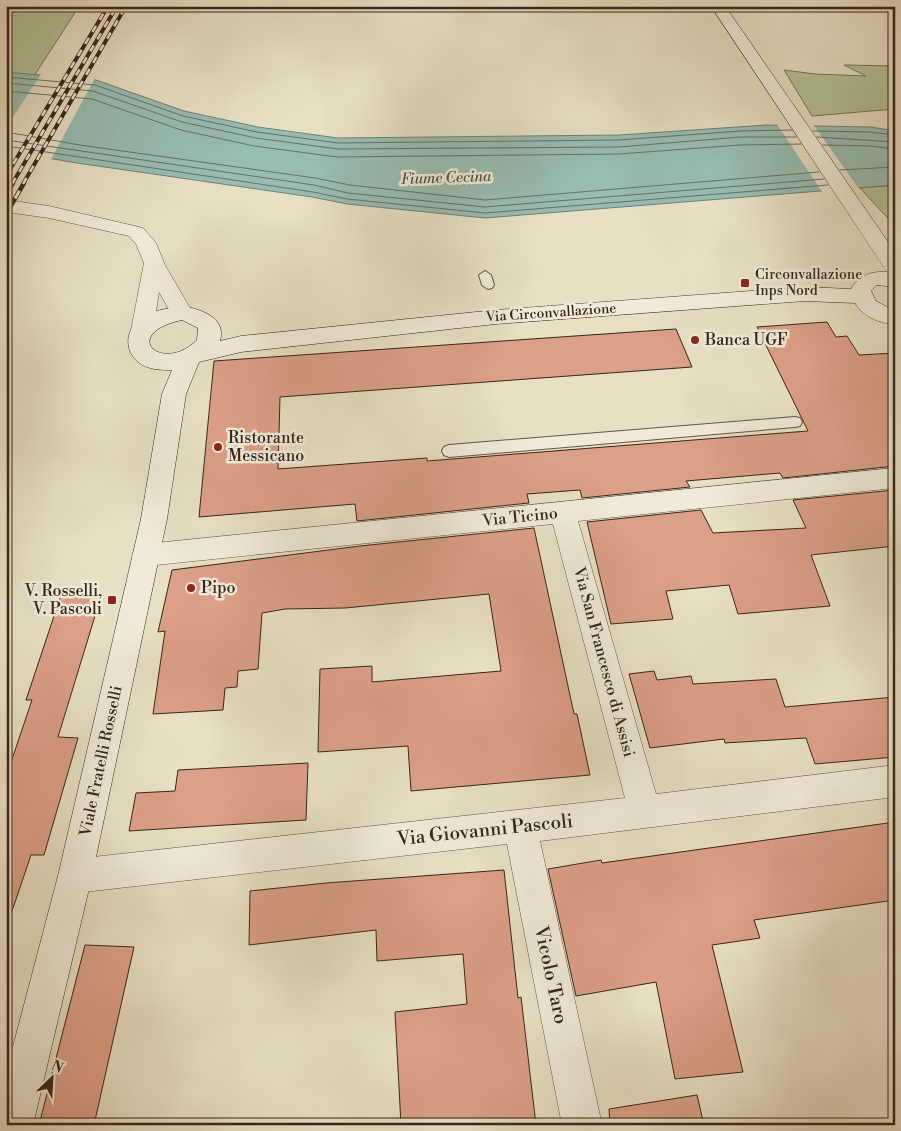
<svg xmlns="http://www.w3.org/2000/svg" width="901" height="1131" font-family="'Libre Bodoni',serif">
<style>
.green{fill:#b4c296;stroke:#767459}
.water{fill:#97bdb3;stroke:#718177}
.pier{fill:#e8e0c5}
.lines{fill:none;stroke-linecap:round;stroke-linejoin:round}
.shore{stroke:#677268;stroke-width:1}
.building{fill:#dc9f87;stroke:#37261c}
.lane-casing{stroke:#635446;stroke-width:2}
.street-casing{stroke:#635446;stroke-width:1}
.secondary-casing{stroke:#37261c;stroke-width:1}
.lane{fill:#f0ebd9;fill-rule:evenodd}
.street{fill:#f0ebd9;fill-rule:evenodd}
.secondary{fill:#f0ebd9;fill-rule:evenodd}
.rail-far1-casing{stroke:#37261c;stroke-width:4}
.rail-casing{stroke:#37261c;stroke-width:4.5}
.rail-far1{stroke:#f0ebd9;stroke-width:2.5;stroke-dasharray:7;stroke-linecap:butt}
.rail{stroke:#f0ebd9;stroke-width:3;stroke-dasharray:9;stroke-linecap:butt}
.poi-dot{fill:#8f2418;stroke:#f0ebd9;stroke-width:2}
.labels{text-anchor:middle;dominant-baseline:central;stroke-width:5;stroke-linejoin:round;paint-order:stroke}
.far-poi-label{font-size:14px;fill:#37261c;stroke:#f0ebd9;text-anchor:start}
.far-street-label{font-size:14px;fill:#37261c;stroke:#f0ebd9}
.far-water-label{font-size:15px;font-style:italic;fill:#4f4c42;stroke:#f0ebd9}
.poi-label{font-size:16px;fill:#37261c;stroke:#f0ebd9;text-anchor:start}
.street-label{font-size:16px;fill:#37261c;stroke:#f0ebd9}
.near-street-label{font-size:19px;fill:#37261c;stroke:#f0ebd9}
</style>
<rect width="100%" height="100%" fill="#e8e0c5"/>
<filter id="stains"><feTurbulence type="fractalNoise" baseFrequency=".004" numOctaves="4"/><feColorMatrix values="0 0 0 0 .2 0 0 0 0 .09 0 0 0 0 .02 0 0 0 .5 -.17"/></filter>
<radialGradient id="worn" r=".72"><stop offset=".6" stop-color="#630" stop-opacity="0"/><stop offset="1" stop-color="#630" stop-opacity=".3"/></radialGradient>
<path class="green" d="M 32,6 L 78,8 L 34,76 L 6,72 L 6,18 L 16,11 Z
M 844,65 L 895,66 L 895,109 L 812,116 L 784,70 L 815,74 L 866,76 Z
M 895,185 L 895,226 L 860,188 Z"/>
<path class="water" d="M 6,72 L 96,80 L 184,111 L 258,127 L 338,138 L 619,135 L 767,125 L 871,127 L 895,131 L 895,185 L 485,218 L 347,204 L 312,197 L 77,163 L 6,151 Z"/>
<path class="pier" d="M 41,74 L 95,78 L 50,161 L 6,153 L 6,128 Z
M 776,123 L 812,123 L 860,190 L 823,193 Z"/>
<g class="lines">
<path class="shore" d="M 6,77 L 95,85 L 183,116 L 257,132 L 338,143 L 619,140 L 740,131 L 792,130
M 6,83 L 93,91 L 182,122 L 256,138 L 338,149 L 619,147 L 740,137 L 796,137
M 6,91 L 92,99 L 181,130 L 254,146 L 337,157 L 619,154 L 740,145 L 801,144
M 813,131 L 871,132 L 895,135
M 6,132 L 80,145 L 315,178 L 350,185 L 485,200 L 819,172
M 817,137 L 895,142
M 6,140 L 314,185 L 348,193 L 485,207 L 824,179
M 823,145 L 870,146 L 895,149
M 6,146 L 313,192 L 347,199 L 485,213 L 828,185
M 840,170 L 895,167"/>
</g>
<path class="building" d="M 827,322 L 836,337 L 847,336 L 859,355 L 895,353 L 895,466 L 783,478 L 780,473 L 686,481 L 690,487 L 582,498 L 580,490 L 527,494 L 529,503 L 357,521 L 355,504 L 199,517 L 214,361 L 676,329 L 692,367 L 280,397 L 278,469 L 427,458 L 427,461 L 808,431 L 757,327 Z
M 895,490 L 895,546 L 811,555 L 830,606 L 738,614 L 729,585 L 666,591 L 673,619 L 611,624 L 587,522 L 701,510 L 713,533 L 806,528 L 793,500 Z
M 534,528 L 574,714 L 577,714 L 590,775 L 411,791 L 408,746 L 318,752 L 320,669 L 372,666 L 372,682 L 501,671 L 489,594 L 345,608 L 285,609 L 262,613 L 258,669 L 238,671 L 237,687 L 225,688 L 223,710 L 153,714 L 165,631 L 158,632 L 172,570 L 360,546 Z
M 62,592 L 102,593 L 58,737 L 78,738 L 44,855 L 31,855 L 11,914 L 6,913 L 6,777 L 32,700 L 26,700 Z
M 654,671 L 657,680 L 691,676 L 693,684 L 776,679 L 785,707 L 895,697 L 895,757 L 815,764 L 806,738 L 725,743 L 724,739 L 650,748 L 629,674 Z
M 308,763 L 306,820 L 129,831 L 136,793 L 175,791 L 178,770 Z
M 895,822 L 895,900 L 754,920 L 760,938 L 712,945 L 743,1072 L 675,1079 L 656,982 L 576,996 L 548,869 L 601,860 L 602,863 Z
M 504,870 L 518,998 L 521,997 L 536,1125 L 401,1125 L 395,1012 L 467,1004 L 463,954 L 377,961 L 376,930 L 249,945 L 250,891 L 326,883 Z
M 85,945 L 134,947 L 94,1125 L 39,1125 Z
M 697,1095 L 704,1125 L 610,1125 L 609,1109 Z"/>
<g class="lines">
<defs>
<path id="lane" d="M 485,271 L 491,275 L 494,285 L 492,288 L 488,289 L 482,285 L 479,275 Z
M 795,417 L 800,418 L 802,422 L 800,426 L 795,427 L 449,457 L 444,455 L 442,451 L 444,447 L 449,445 Z"/>
<path id="street" d="M 6,200 L 49,206 L 143,228 L 156,243 L 165,265 L 193,313 L 190,318 L 182,320 L 174,318 L 159,292 L 153,330 L 150,335 L 142,337 L 134,335 L 131,330 L 144,263 L 136,244 L 129,236 L 49,218 L 6,212 Z
M 895,468 L 895,488 L 578,521 L 656,794 L 895,765 L 895,797 L 540,841 L 602,1125 L 562,1125 L 507,844 L 75,893 L 63,888 L 58,876 L 63,864 L 75,859 L 625,798 L 553,524 L 146,566 L 136,563 L 132,555 L 136,547 L 146,544 Z"/>
<path id="secondary" d="M 711,6 L 725,6 L 895,252 L 895,287 L 877,285 L 871,291 L 876,301 L 895,311 L 895,325 C 879,322 864,318 855,303 L 805,301 L 496,324 L 241,352 L 199,362 L 186,394 L 167,519 L 92,876 L 33,1125 L 6,1125 L 6,1073 L 58,876 L 141,519 L 162,394 L 172,370 C 161,370 148,370 138,362 C 125,351 125,332 138,321 C 149,310 167,309 182,306 C 200,309 227,317 220,341 L 241,336 L 496,310 L 805,287 L 851,289 C 859,275 872,271 887,272 ZM 182,320 L 198,328 L 197,340 C 162,375 118,334 182,320 Z"/>
</defs>
<use href="#lane" class="lane-casing"/>
<use href="#street" class="street-casing"/>
<use href="#secondary" class="secondary-casing"/>
<use href="#lane" class="lane"/>
<use href="#street" class="street"/>
<use href="#secondary" class="secondary"/>
<defs>
<path id="rail-far1" d="M 6,176 L 108,6
M 12,184 L 117,6
M 23,184 L 126,6"/>
<path id="rail" d="M 6,194 L 13,183
M 6,214 L 24,183"/>
</defs>
<use href="#rail-far1" class="rail-far1-casing"/>
<use href="#rail" class="rail-casing"/>
<use href="#rail-far1" class="rail-far1"/>
<use href="#rail" class="rail"/>
</g>
<g class="poi-dot">
<rect x="740" y="278" width="10" height="10" rx="2.5"/>
<circle cx="695" cy="340" r="5"/>
<circle cx="218" cy="447" r="5"/>
<circle cx="191" cy="588" r="5"/>
<rect x="107" y="595" width="10" height="10" rx="2.5"/>
</g>
<g class="labels">
<g class="far-poi-label">
<text x="755" y="275">Circonvallazione<tspan x="755" dy="16">Inps Nord</tspan></text>
</g>
<g class="far-street-label">
<text transform="translate(551 313) rotate(-4)">Via Circonvallazione</text>
</g>
<g class="far-water-label">
<text transform="translate(446 178) rotate(-2)">Fiume Cecina</text>
</g>
<g class="poi-label">
<text x="705" y="340">Banca UGF</text>
<text x="228" y="438">Ristorante<tspan x="228" dy="18">Messicano</tspan></text>
<text x="201" y="588">Pipo</text>
<text x="102" y="591" text-anchor="end">V. Rosselli,<tspan x="102" dy="18">V. Pascoli</tspan></text>
</g>
<g class="street-label">
<text transform="translate(520 517) rotate(-6)">Via Ticino</text>
<text transform="translate(604 662) rotate(75)">Via San Francesco di Assisi</text>
<text transform="translate(101 761) rotate(-78)">Viale Fratelli Rosselli</text>
</g>
<g class="near-street-label">
<text transform="translate(485 830) rotate(-6)">Via Giovanni Pascoli</text>
<text transform="translate(551 975) rotate(78)">Vicolo Taro</text>
</g>
</g>
<rect width="901" height="1131" fill="none" stroke="#e8e0c5" stroke-width="25"/>
<rect x="8" y="8" width="886" height="1116" fill="none" stroke="#37261c" stroke-width="2.5"/>
<rect x="12" y="12" width="876" height="1106" fill="none" stroke="#37261c"/>
<g transform="translate(52 1078) rotate(25)" stroke="#f0ebd9" stroke-width="4" paint-order="stroke">
<path d="M0-4L9 19L0 12L-9 19Z" fill="#37261c"/>
<text y="-8" font-size="14" font-weight="bold" text-anchor="middle" fill="#37261c">N</text>
</g>
<rect width="100%" height="100%" filter="url(#stains)"/>
<rect width="100%" height="100%" fill="url(#worn)"/>
</svg>
